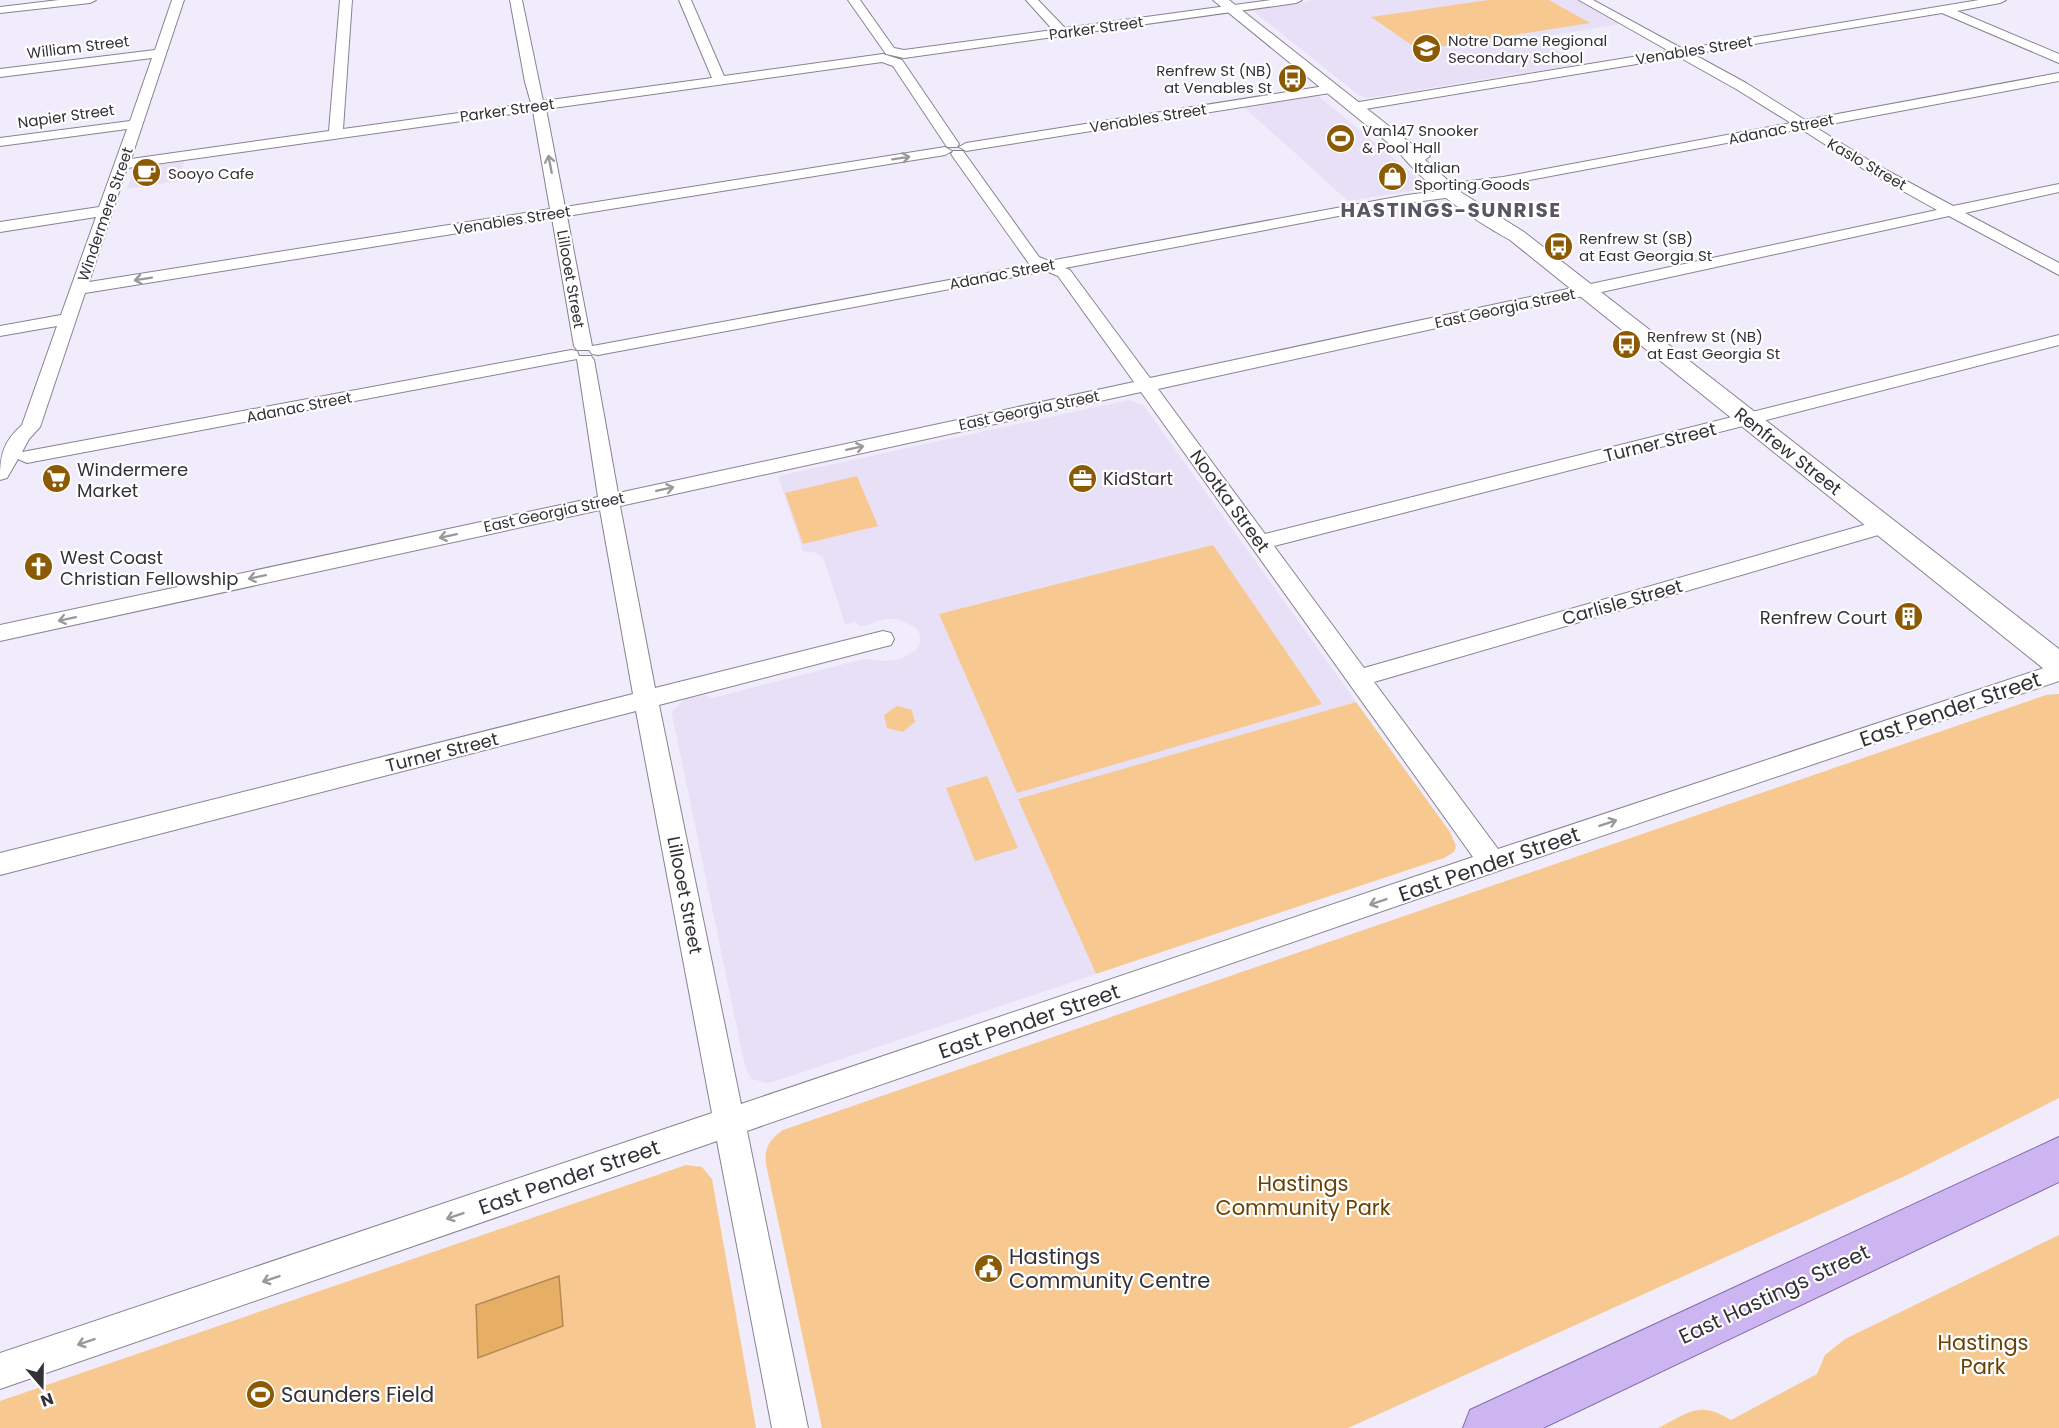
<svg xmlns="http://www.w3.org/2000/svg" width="2059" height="1428" font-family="Poppins,sans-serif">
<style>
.built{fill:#e7e0f6}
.green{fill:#f7c990}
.water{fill:#e7ae65;stroke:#b18857;stroke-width:1.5}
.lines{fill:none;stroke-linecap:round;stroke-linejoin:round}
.minor-casing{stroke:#878390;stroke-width:2}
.tertiary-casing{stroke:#878390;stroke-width:2}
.primary-casing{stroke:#8166ab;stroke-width:2}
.minor{fill:#fff;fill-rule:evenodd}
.tertiary{fill:#fff;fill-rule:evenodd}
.primary{fill:#cdb5f2;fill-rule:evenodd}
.oneway{stroke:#99989b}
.labels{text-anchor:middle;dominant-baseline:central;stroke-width:4.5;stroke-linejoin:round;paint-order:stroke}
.far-street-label{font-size:15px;fill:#333137;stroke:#fff}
.far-poi-label{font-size:15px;fill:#333137;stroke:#fff;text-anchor:start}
.street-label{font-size:18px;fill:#333137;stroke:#fff}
.poi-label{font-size:18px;fill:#333137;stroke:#fff;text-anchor:start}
.far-district-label{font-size:20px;font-weight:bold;letter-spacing:1.5px;fill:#5a5562;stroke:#fff}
.near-street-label{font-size:21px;fill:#333137;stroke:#fff}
.near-park-label{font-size:21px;fill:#674206;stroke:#fff}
.near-poi-label{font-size:21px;fill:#333137;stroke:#fff;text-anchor:start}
</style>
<rect width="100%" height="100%" fill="#f1ecfb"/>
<path class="built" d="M 1315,0 L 1577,0 L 1620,24 L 1536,38 L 1580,64 L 1367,98 L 1360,96 L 1253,11 Z
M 1317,95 L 1430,188 L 1348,201 L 1245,108 Z
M 184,161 L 179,181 L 127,189 L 133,173 L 139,168 Z
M 1129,400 L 1144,406 L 1356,702 L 1019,799 L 1096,974 L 776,1081 L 767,1083 L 752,1079 L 745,1067 L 672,714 L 673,710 L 686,699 L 705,695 L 713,698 L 864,659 L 885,661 L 901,659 L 917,649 L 920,642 L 920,635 L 916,628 L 898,619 L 884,619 L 865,626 L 859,626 L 856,622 L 845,624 L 823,557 L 817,553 L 803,551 L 778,476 Z"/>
<path class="green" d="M 1488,0 L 1549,0 L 1590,23 L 1419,50 L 1371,17 Z
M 857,476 L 878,526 L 803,544 L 785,493 Z
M 1213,545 L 1322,704 L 1017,793 L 939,614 Z
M 2059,694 L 2059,1098 L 1907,1175 L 1348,1428 L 822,1428 L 766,1164 C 764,1147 770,1139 783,1130 L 2046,695 Z
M 1356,702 L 1450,832 L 1456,846 L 1454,852 L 1444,858 L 1096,974 L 1018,799 Z
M 897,706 L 912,710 L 915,722 L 903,732 L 887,728 L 884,715 Z
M 987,776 L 1018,848 L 975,861 L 946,788 Z
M 686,1165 L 702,1167 L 712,1179 L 756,1428 L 0,1428 L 0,1401 Z
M 2059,1235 L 2059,1428 L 1658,1428 C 1689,1413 1698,1400 1731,1420 L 1817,1374 L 1825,1355 L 1845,1339 Z"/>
<path class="water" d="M 559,1276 L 563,1326 L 478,1358 L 476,1305 Z"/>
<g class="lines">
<defs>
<path id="minor" d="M 59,0 L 96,0 L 90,3 L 0,13 L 0,7 Z
M 172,0 L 184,0 L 131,159 L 329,131 L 340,0 L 352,0 L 343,129 L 531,103 L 525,82 L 510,0 L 522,0 L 543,101 L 712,78 L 679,0 L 691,0 L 724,76 L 883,54 L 902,60 L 959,144 L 957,147 L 947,147 L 893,66 L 882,62 L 546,109 L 565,207 L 945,147 L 952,151 L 945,155 L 567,216 L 592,346 L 589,350 L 577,350 L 574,346 L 552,218 L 85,293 L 40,427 L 29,439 L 22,452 L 571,350 L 577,351 L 579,356 L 591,356 L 594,360 L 618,493 L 1134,382 L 1058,276 L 1046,271 L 598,355 L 592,354 L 589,350 L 592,346 L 598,345 L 1030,265 L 951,154 L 953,151 L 963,151 L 1039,257 L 1049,261 L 1407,195 L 1453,189 L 1460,193 L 1453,197 L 1407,203 L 1065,268 L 1070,270 L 1150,378 L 1937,210 L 1865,170 L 1801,129 L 1503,185 L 1462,190 L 1455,186 L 1462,182 L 1503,177 L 1791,123 L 1736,89 L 1679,57 L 1353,111 L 1346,107 L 1353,103 L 1669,51 L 1579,0 L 1593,0 L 1683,49 L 1979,0 L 2006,0 L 2000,3 L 1957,11 L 2059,54 L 2059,63 L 1942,13 L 1693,54 L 1746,83 L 1805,120 L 2059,73 L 2059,81 L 1815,127 L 1875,164 L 1953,206 L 2059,184 L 2059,192 L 1965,213 L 2059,263 L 2059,275 L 1949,216 L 1158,389 L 1265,534 L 2059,335 L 2059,345 L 1274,546 L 1364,668 L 1878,521 L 1885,519 L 1892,521 L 1895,526 L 1892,531 L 1374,682 L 1498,849 L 2059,663 L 2059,681 L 1492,873 L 747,1131 L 808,1428 L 772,1428 L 717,1141 L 0,1389 L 0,1353 L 712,1113 L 636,711 L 0,875 L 0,853 L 633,694 L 600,510 L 0,641 L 0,625 L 598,497 L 577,359 L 27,463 L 18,459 L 7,478 L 0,480 C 0,455 3,442 22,425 L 57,326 L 0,336 L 0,326 L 61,315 L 96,217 L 0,232 L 0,222 L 99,207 L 127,129 L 0,146 L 0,138 L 130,121 L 152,58 L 0,77 L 0,69 L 155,50 ZM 533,111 L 550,209 L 89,282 L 127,168 ZM 1141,392 L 1473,857 L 741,1104 L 659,705 L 883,647 L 891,645 L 894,639 L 891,633 L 883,631 L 655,688 L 620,506 Z
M 848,0 L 860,0 L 894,48 L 904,50 L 1053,30 L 1026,0 L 1038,0 L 1065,28 L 1271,0 L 1302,0 L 1296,3 L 904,58 L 886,54 Z
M 1331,85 L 1336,86 L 1338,89 L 1336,92 L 966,151 L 959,147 L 966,143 Z"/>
<path id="tertiary" d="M 1213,0 L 1229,0 L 1409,142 L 1430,156 L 1425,160 L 1462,193 L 1524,232 L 2059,649 L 2059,676 L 2049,673 L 1510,240 C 1467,216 1428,188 1397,150 Z"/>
<path id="primary" d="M 2059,1137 L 2059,1182 L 1543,1428 L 1463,1428 L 1470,1410 Z"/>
</defs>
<use href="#minor" class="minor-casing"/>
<use href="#tertiary" class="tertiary-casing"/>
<use href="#primary" class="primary-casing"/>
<use href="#minor" class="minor"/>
<use href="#tertiary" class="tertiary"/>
<use href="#primary" class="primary"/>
</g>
<defs><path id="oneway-shaft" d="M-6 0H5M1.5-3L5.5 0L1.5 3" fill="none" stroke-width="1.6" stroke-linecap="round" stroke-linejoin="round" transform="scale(1.5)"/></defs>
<g class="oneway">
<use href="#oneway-shaft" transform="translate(901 158) rotate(-9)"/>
<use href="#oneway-shaft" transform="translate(550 164) rotate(-101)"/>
<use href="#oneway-shaft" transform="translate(143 279) rotate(171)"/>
<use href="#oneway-shaft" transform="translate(855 448) rotate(-12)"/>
<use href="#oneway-shaft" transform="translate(665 489) rotate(-12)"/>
<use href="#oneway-shaft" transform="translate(448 536) rotate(168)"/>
<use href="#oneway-shaft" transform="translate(257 577) rotate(168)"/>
<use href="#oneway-shaft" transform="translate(67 619) rotate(168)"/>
<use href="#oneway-shaft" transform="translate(1608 823) rotate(-18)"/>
<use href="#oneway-shaft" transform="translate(1378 902) rotate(161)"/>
<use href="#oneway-shaft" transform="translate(455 1216) rotate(161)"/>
<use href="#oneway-shaft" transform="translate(271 1279) rotate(161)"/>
<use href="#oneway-shaft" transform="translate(86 1342) rotate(161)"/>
</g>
<defs>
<symbol id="school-disc" viewBox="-11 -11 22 22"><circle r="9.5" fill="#8b5a03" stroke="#fff"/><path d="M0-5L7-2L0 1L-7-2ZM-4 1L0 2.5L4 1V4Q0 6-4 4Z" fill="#fff"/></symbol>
<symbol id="bus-disc" viewBox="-11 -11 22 22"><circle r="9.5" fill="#8b5a03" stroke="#fff"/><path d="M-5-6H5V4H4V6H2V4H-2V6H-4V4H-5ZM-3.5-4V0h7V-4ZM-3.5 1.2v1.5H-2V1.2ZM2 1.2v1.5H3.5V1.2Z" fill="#fff"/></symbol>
<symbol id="stadium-disc" viewBox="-11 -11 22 22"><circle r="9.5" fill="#8b5a03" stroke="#fff"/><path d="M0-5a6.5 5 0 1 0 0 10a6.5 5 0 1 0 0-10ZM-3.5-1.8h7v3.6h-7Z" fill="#fff"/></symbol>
<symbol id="cafe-disc" viewBox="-11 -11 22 22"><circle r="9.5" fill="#8b5a03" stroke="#fff"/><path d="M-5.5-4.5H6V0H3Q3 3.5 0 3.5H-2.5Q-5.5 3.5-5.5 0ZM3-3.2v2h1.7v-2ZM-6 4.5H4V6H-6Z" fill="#fff"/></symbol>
<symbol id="shop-disc" viewBox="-11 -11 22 22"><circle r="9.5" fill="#8b5a03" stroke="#fff"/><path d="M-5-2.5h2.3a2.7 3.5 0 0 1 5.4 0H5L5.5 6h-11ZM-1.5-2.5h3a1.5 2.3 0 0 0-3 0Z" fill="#fff"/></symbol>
<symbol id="office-disc" viewBox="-11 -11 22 22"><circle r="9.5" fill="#8b5a03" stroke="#fff"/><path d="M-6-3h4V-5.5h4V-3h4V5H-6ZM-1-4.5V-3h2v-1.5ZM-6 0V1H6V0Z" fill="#fff"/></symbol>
<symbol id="supermarket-disc" viewBox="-11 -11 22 22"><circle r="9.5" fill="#8b5a03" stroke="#fff"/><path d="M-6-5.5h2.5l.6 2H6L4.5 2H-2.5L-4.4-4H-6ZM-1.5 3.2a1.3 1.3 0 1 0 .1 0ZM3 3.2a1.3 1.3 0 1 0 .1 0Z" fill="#fff"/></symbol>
<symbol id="church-disc" viewBox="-11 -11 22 22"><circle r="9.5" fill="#8b5a03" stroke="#fff"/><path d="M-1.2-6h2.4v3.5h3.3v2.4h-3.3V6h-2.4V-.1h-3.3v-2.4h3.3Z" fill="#fff"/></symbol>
<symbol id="building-disc" viewBox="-11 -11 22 22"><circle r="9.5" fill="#8b5a03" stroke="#fff"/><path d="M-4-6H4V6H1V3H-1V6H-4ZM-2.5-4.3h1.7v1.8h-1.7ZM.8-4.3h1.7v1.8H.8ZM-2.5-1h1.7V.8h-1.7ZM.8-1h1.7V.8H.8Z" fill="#fff"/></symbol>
<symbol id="civic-disc" viewBox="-11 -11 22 22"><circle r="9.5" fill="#8b5a03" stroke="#fff"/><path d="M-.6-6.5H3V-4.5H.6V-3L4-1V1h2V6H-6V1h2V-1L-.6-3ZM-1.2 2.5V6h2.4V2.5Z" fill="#fff"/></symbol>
</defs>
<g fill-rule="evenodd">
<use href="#school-disc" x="1410" y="32" width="33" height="33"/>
<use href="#bus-disc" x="1276" y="62" width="33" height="33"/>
<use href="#stadium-disc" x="1324" y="122" width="33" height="33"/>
<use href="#cafe-disc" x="130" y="156" width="33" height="33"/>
<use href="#shop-disc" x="1376" y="160" width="33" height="33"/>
<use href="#bus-disc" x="1542" y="230" width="33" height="33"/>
<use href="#bus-disc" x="1610" y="328" width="33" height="33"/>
<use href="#office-disc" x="1066" y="462" width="33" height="33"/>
<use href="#supermarket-disc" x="40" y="462" width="33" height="33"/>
<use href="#church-disc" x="22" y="550" width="33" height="33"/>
<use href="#building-disc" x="1892" y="600" width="33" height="33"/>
<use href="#civic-disc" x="972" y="1252" width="33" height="33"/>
<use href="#stadium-disc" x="244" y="1378" width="33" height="33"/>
</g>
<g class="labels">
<g class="far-street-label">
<text transform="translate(1096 28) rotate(-8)">Parker Street</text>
<text transform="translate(78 47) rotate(-7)">William Street</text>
<text transform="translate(1694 50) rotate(-9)">Venables Street</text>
<text transform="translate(507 110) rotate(-8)">Parker Street</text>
<text transform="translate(66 116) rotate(-8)">Napier Street</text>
<text transform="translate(1148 118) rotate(-9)">Venables Street</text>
<text transform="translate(1781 129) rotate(-11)">Adanac Street</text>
<text transform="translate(1867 164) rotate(30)">Kaslo Street</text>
<text transform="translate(105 214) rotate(-71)">Windermere Street</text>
<text transform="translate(512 220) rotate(-9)">Venables Street</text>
<text transform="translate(1002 274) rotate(-11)">Adanac Street</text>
<text transform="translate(571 279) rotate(80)">Lillooet Street</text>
<text transform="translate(1505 308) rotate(-12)">East Georgia Street</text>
<text transform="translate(299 407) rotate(-11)">Adanac Street</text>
<text transform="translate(1029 410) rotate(-12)">East Georgia Street</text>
<text transform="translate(554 512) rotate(-12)">East Georgia Street</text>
</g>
<g class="far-poi-label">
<text x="1448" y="40">Notre Dame Regional<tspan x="1448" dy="17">Secondary School</tspan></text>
<text x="1272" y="70" text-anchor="end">Renfrew St (NB)<tspan x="1272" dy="17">at Venables St</tspan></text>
<text x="1362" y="130">Van147 Snooker<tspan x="1362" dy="17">&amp; Pool Hall</tspan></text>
<text x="1414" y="167">Italian<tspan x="1414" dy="17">Sporting Goods</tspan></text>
<text x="168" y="173">Sooyo Cafe</text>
<text x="1579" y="238">Renfrew St (SB)<tspan x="1579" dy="17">at East Georgia St</tspan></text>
<text x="1647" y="336">Renfrew St (NB)<tspan x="1647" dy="17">at East Georgia St</tspan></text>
</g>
<g class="street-label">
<text transform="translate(1660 442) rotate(-14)">Turner Street</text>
<text transform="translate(1788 451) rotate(38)">Renfrew Street</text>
<text transform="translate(1230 501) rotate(54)">Nootka Street</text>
<text transform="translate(1622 602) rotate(-16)">Carlisle Street</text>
<text transform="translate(442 752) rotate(-14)">Turner Street</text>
<text transform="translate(685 895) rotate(79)">Lillooet Street</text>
</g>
<g class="poi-label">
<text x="77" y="469">Windermere<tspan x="77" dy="21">Market</tspan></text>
<text x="1103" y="478">KidStart</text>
<text x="60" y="557">West Coast<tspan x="60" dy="21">Christian Fellowship</tspan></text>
<text x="1887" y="617" text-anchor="end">Renfrew Court</text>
</g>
<g class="far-district-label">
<text x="1451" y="210">HASTINGS-SUNRISE</text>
</g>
<g class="near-street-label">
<text transform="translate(1950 709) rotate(-19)">East Pender Street</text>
<text transform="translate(1489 864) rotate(-19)">East Pender Street</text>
<text transform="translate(1029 1021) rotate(-19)">East Pender Street</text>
<text transform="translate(569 1177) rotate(-19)">East Pender Street</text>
<text transform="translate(1774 1294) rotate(-25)">East Hastings Street</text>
</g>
<g class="near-park-label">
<text x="1303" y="1183">Hastings<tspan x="1303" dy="24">Community Park</tspan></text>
<text x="1983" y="1342">Hastings<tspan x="1983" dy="24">Park</tspan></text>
</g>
<g class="near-poi-label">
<text x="1009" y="1256">Hastings<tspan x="1009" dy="24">Community Centre</tspan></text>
<text x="281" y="1394">Saunders Field</text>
</g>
</g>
<g transform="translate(42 1386) rotate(160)" stroke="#ffffff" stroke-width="4.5" paint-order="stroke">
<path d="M0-4.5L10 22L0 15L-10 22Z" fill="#333137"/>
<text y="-9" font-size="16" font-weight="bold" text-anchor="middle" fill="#333137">N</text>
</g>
</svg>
